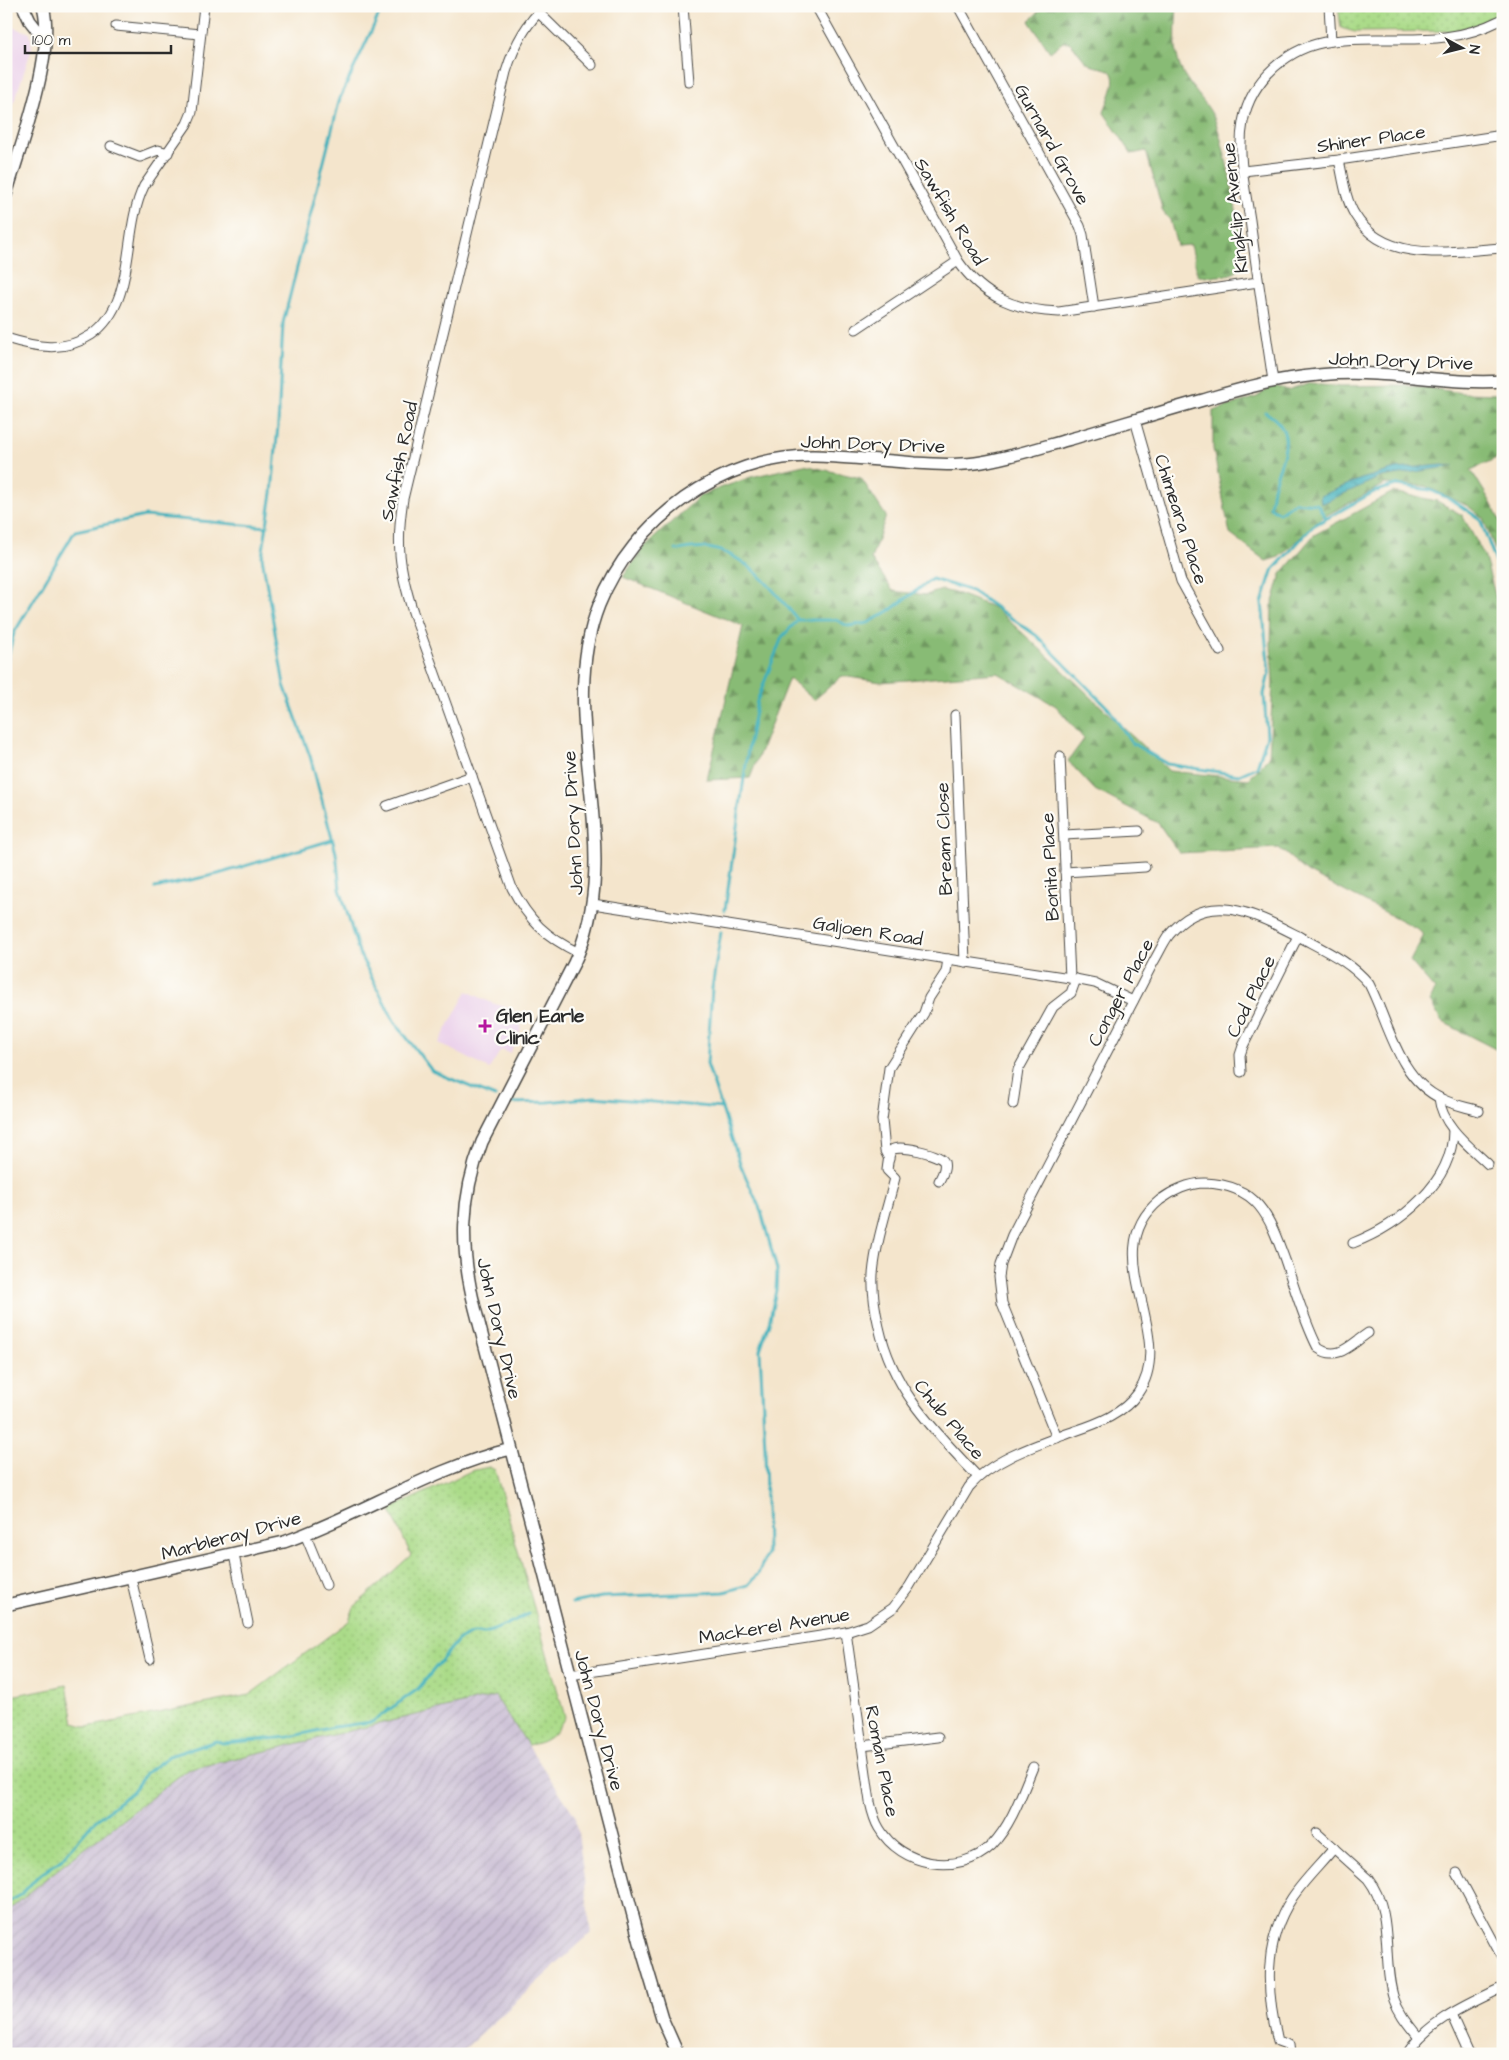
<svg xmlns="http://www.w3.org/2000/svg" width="1509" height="2060" viewBox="0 0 1509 2060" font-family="'Architects Daughter',sans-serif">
<defs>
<pattern id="industrial-furrows" width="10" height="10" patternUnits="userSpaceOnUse" patternTransform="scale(1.25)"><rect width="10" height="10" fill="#cbbfd5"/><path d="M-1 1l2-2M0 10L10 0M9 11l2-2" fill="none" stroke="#aea4b7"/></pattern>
<pattern id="grass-dots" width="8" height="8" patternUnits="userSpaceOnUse" patternTransform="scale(1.25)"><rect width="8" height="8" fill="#abdb89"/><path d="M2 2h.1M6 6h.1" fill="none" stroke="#93bc76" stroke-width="1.8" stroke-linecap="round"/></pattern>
<pattern id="forest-firs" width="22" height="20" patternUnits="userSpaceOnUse" patternTransform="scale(1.25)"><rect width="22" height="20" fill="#88bb75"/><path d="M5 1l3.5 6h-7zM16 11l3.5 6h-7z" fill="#6f9860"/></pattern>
<pattern id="water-ripples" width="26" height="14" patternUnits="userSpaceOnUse" patternTransform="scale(1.25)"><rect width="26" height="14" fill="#41b1bc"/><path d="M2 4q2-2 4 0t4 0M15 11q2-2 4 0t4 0" fill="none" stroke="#379099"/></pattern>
</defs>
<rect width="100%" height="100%" fill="#fdfcf7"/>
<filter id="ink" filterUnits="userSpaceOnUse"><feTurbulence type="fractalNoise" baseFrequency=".02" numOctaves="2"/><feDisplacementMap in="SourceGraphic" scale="10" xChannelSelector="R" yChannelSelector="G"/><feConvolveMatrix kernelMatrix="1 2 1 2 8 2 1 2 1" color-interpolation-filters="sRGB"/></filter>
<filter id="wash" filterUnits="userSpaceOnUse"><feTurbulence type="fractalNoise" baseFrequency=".0096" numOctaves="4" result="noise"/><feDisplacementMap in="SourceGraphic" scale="20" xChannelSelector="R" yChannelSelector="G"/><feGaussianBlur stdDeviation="1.12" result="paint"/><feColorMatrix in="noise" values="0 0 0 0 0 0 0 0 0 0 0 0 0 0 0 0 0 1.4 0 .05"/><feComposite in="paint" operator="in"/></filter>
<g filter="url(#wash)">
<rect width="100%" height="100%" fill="#f4e5cc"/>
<g fill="#ebd1eb">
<polygon points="6,25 30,33 32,48 6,126"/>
<polygon points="467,991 492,1003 515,1010 513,1015 522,1021 520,1032 510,1053 501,1050 489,1069 439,1043"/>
</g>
<polygon fill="url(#industrial-furrows)" points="495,1696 576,1817 591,1933 459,2054 6,2054 6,1913 44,1880 187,1770"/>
<g fill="url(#grass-dots)" stroke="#6b835a">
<polygon points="1338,6 1503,6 1503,13 1483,23 1452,31 1355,32 1341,28"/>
<path d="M489 1467 495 1470 565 1717C554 1735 550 1742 528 1745L495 1696 187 1770 44 1880 6 1913V1697L67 1685 74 1723 87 1727 249 1695 349 1621 354 1607 411 1555 390 1509 471 1471Z"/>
</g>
<g fill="url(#forest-firs)" stroke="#5a7350">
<path d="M1044 6H1177C1176 23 1174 43 1178 60 1182 80 1206 100 1214 118 1223 137 1248 253 1239 269 1234 277 1207 277 1198 276L1191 245 1177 246 1170 220 1163 212 1146 151 1132 154 1104 113C1106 102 1120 80 1110 71 1104 67 1097 68 1091 65 1082 61 1077 48 1069 42H1063L1050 52 1029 21Z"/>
<polygon points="1312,383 1341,386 1408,385 1462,393 1503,394 1503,455 1471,470 1490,501 1503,527 1503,570 1483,518 1468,506 1425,486 1385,484 1323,517 1279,557 1266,561 1230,534 1213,449 1213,411 1257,397 1274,385 1287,391"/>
<polygon points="804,465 861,478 886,516 871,559 893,591 926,595 942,590 959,594 995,608 1050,658 1169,771 1249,779 1269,757 1273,682 1271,644 1272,605 1281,574 1314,535 1393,492 1437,501 1462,515 1484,555 1503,623 1503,1053 1441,1021 1430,1001 1435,990 1410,961 1424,935 1416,928 1307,872 1279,848 1179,853 1158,823 1095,790 1068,761 1084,739 1056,706 998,673 881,682 842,676 814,700 789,678 750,778 707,780 743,626 623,577 643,548 701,495 751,477"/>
</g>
<polygon fill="url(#water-ripples)" stroke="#366e74" points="1442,465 1454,466 1381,477 1321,504 1320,496 1361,479 1395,469"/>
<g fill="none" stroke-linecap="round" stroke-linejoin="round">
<g stroke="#41b1bc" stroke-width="3">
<polyline points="383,6 340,98 283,323 278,425 272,493 262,557 284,685 310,756 336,853 340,889 359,953 394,1021 432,1071 495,1097"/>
<path d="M1265 412C1301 433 1280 459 1273 488 1272 494 1271 501 1270 507L1279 513 1295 502 1317 504 1326 518"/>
<path d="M676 550C686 549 698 546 708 548 748 554 774 591 798 620"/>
<polyline points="6,664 14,633 75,531 145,516 267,527"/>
<polyline points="155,888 218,874 332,840"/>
<polyline points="725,910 749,743 757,701 782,637 798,620 836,620 848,626 868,623 889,611 932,579 972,591 1037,636 1109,709 1132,743 1167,764 1239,775 1257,767 1267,736 1264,694 1269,673 1262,603 1272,571 1313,526 1374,492 1396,485 1430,490 1450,499 1480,519 1503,581"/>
<polyline points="509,1103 548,1102 594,1097 722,1108"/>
<polyline points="572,1603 602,1597 724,1592 748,1585 758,1574 767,1554 765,1448 760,1350 769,1323 776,1290 777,1270 761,1211 741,1166 707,1064 712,988 721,932"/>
<polyline points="6,1903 21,1895 37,1877 61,1860 95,1821 133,1791 146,1773 169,1756 216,1741 223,1743 289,1737 334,1727 372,1722 418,1689 458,1640 472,1633 485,1633 494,1630 529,1614"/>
</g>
</g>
</g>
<g filter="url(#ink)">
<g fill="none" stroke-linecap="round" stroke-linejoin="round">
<defs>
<g id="minor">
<path d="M545 6C525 24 514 46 506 72L403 499C396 544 399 568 413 612L512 888C529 921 546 937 579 953"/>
<polyline points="683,6 689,82"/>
<path d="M816 6 958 261C984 298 1015 310 1059 312L1258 282"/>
<polyline points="958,6 1080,226 1083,235 1094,307"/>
<polyline points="1329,6 1331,41"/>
<polyline points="538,12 592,65"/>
<polyline points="116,26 200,34"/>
<polyline points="111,146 140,157 158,150 168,153"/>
<path d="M1339 160C1343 177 1345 199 1355 215 1385 265 1454 251 1503 248"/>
<polyline points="1243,171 1339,160 1503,135"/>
<polyline points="856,329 958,261"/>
<path d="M6 338C35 347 64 353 91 335 138 302 121 233 144 186L187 124 192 112 204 6"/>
<path d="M1273 381C1265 327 1257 274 1250 220 1245 188 1237 154 1243 122 1251 79 1289 46 1332 41 1369 36 1408 42 1445 37 1465 35 1485 28 1503 19"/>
<polyline points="1135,420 1181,581 1220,651"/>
<polyline points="955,715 965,962"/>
<polyline points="1060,756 1070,978"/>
<polyline points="387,806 472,776"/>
<polyline points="1064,835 1139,831"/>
<polyline points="1065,872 1145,867"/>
<polyline points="593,904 1070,978 1095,983 1133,1001"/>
<polyline points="1241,1072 1240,1055 1243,1046 1298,936"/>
<path d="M1439 1098C1442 1126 1469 1146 1488 1164"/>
<polyline points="1013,1104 1018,1070 1053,1007 1071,993 1076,979"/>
<polyline points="889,1159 885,1151 882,1120 889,1068 924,1013 929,998 946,972 948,959"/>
<path d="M939 1181C942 1175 946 1169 944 1162 941 1154 898 1144 892 1150 888 1155 888 1164 887 1170L895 1178C887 1209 876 1242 873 1274 872 1291 875 1310 879 1327 893 1391 934 1430 978 1477"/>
<path d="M1353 1243C1399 1225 1453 1184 1453 1130"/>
<path d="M1057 1438 1002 1303 999 1277 1001 1264 1012 1235 1154 961C1159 953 1163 943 1169 935 1208 887 1257 915 1300 937 1326 951 1351 962 1369 984 1389 1023 1398 1079 1442 1099 1453 1105 1467 1107 1479 1111"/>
<polyline points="305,1534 326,1585"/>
<polyline points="234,1555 248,1623"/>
<polyline points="131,1578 150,1659"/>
<path d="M846 1632 870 1802C872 1811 874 1820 879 1828 901 1866 959 1877 992 1845 1012 1824 1022 1793 1033 1767"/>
<path d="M570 1675 846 1632 868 1625 893 1608 909 1587 969 1487C993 1458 1040 1444 1075 1431 1099 1423 1123 1414 1138 1393 1179 1334 1095 1253 1160 1200 1172 1191 1189 1183 1205 1183 1258 1185 1269 1216 1285 1260 1295 1289 1304 1321 1318 1348 1338 1362 1351 1344 1368 1333"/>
<polyline points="862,1746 938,1737"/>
<path d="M1317 1833 1368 1879C1395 1914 1381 1959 1394 1999 1399 2014 1409 2025 1419 2038"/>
<polyline points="1457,1873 1503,1959"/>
<polyline points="1451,2014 1469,2054"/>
<path d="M1290 2054 1289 2045 1278 2041C1266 1992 1263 1942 1292 1898 1304 1880 1321 1864 1334 1848"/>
<path d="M1407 2054C1428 2020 1469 2004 1503 1987"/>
</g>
<g id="tertiary">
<polyline points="23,6 30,21 45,40"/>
<path d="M6 195C20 146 56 54 43 6"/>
<path d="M6 1605 284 1542C361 1515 431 1468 511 1449"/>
<path d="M678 2054 662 2018 643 1954 475 1308C460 1250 460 1199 482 1142L574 963C629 849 553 721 599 605 633 520 721 455 814 456 847 457 881 460 915 463 937 464 960 466 982 462 1011 457 1039 448 1067 440 1112 427 1157 413 1203 400 1231 392 1259 383 1288 379 1317 374 1346 372 1375 374 1417 376 1460 384 1503 381"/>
</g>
</defs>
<use href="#minor" stroke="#494743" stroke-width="11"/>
<use href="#tertiary" stroke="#494743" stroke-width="14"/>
<use href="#minor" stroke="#fff" stroke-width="9"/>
<use href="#tertiary" stroke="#fff" stroke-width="11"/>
</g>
</g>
<path fill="#b5179e" stroke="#fdfcf7" stroke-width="2" d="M482.5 1018.5h5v5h5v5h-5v5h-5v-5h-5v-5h5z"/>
<g text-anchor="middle" stroke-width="4.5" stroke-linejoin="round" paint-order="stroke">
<g font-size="19" fill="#2b2b2b" stroke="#fdfcf7">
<text transform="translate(1371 138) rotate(-8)" y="7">Shiner Place</text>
<text transform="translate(1053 144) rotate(61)" y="7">Gurnard Grove</text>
<text transform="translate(1234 208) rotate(-96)" y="7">Kingklip Avenue</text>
<text transform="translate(951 211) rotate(59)" y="7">Sawfish Road</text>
<text transform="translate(1401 360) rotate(2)" y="7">John Dory Drive</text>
<text transform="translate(873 443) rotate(2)" y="7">John Dory Drive</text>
<text transform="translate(398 461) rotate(-78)" y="7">Sawfish Road</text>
<text transform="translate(1182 519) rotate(72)" y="7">Chimeara Place</text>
<text transform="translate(572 823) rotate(-93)" y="7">John Dory Drive</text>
<text transform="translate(943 839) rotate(-92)" y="7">Bream Close</text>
<text transform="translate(1049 867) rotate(-93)" y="7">Bonita Place</text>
<text transform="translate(868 930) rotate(9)" y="7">Galjoen Road</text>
<text transform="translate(1120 992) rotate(-62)" y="7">Conger Place</text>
<text transform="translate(1250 996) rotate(-64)" y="7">Cod Place</text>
<text transform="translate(500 1328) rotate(77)" y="7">John Dory Drive</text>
<text transform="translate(950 1419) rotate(50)" y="7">Chub Place</text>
<text transform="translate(231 1535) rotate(-15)" y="7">Marbleray Drive</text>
<text transform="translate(774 1625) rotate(-9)" y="7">Mackerel Avenue</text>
<text transform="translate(600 1720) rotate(75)" y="7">John Dory Drive</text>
<text transform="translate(883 1761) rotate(79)" y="7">Roman Place</text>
</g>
<g font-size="19" font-weight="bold" fill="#2b2b2b" stroke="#fdfcf7" text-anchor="start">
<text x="496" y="1022">Glen Earle<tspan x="496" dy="22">Clinic</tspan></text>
</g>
</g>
<rect width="1509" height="2060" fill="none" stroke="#fdfcf7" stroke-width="25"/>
<g transform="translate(1462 48) rotate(97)" stroke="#fdfcf7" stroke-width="4" paint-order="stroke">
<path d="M0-4L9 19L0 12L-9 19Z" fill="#2b2b2b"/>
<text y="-8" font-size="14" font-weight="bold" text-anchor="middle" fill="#2b2b2b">N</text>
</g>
<path d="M25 45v8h146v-8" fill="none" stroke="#2b2b2b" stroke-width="2.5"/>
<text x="32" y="45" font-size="15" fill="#2b2b2b" stroke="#fdfcf7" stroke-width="4" paint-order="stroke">100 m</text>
</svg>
